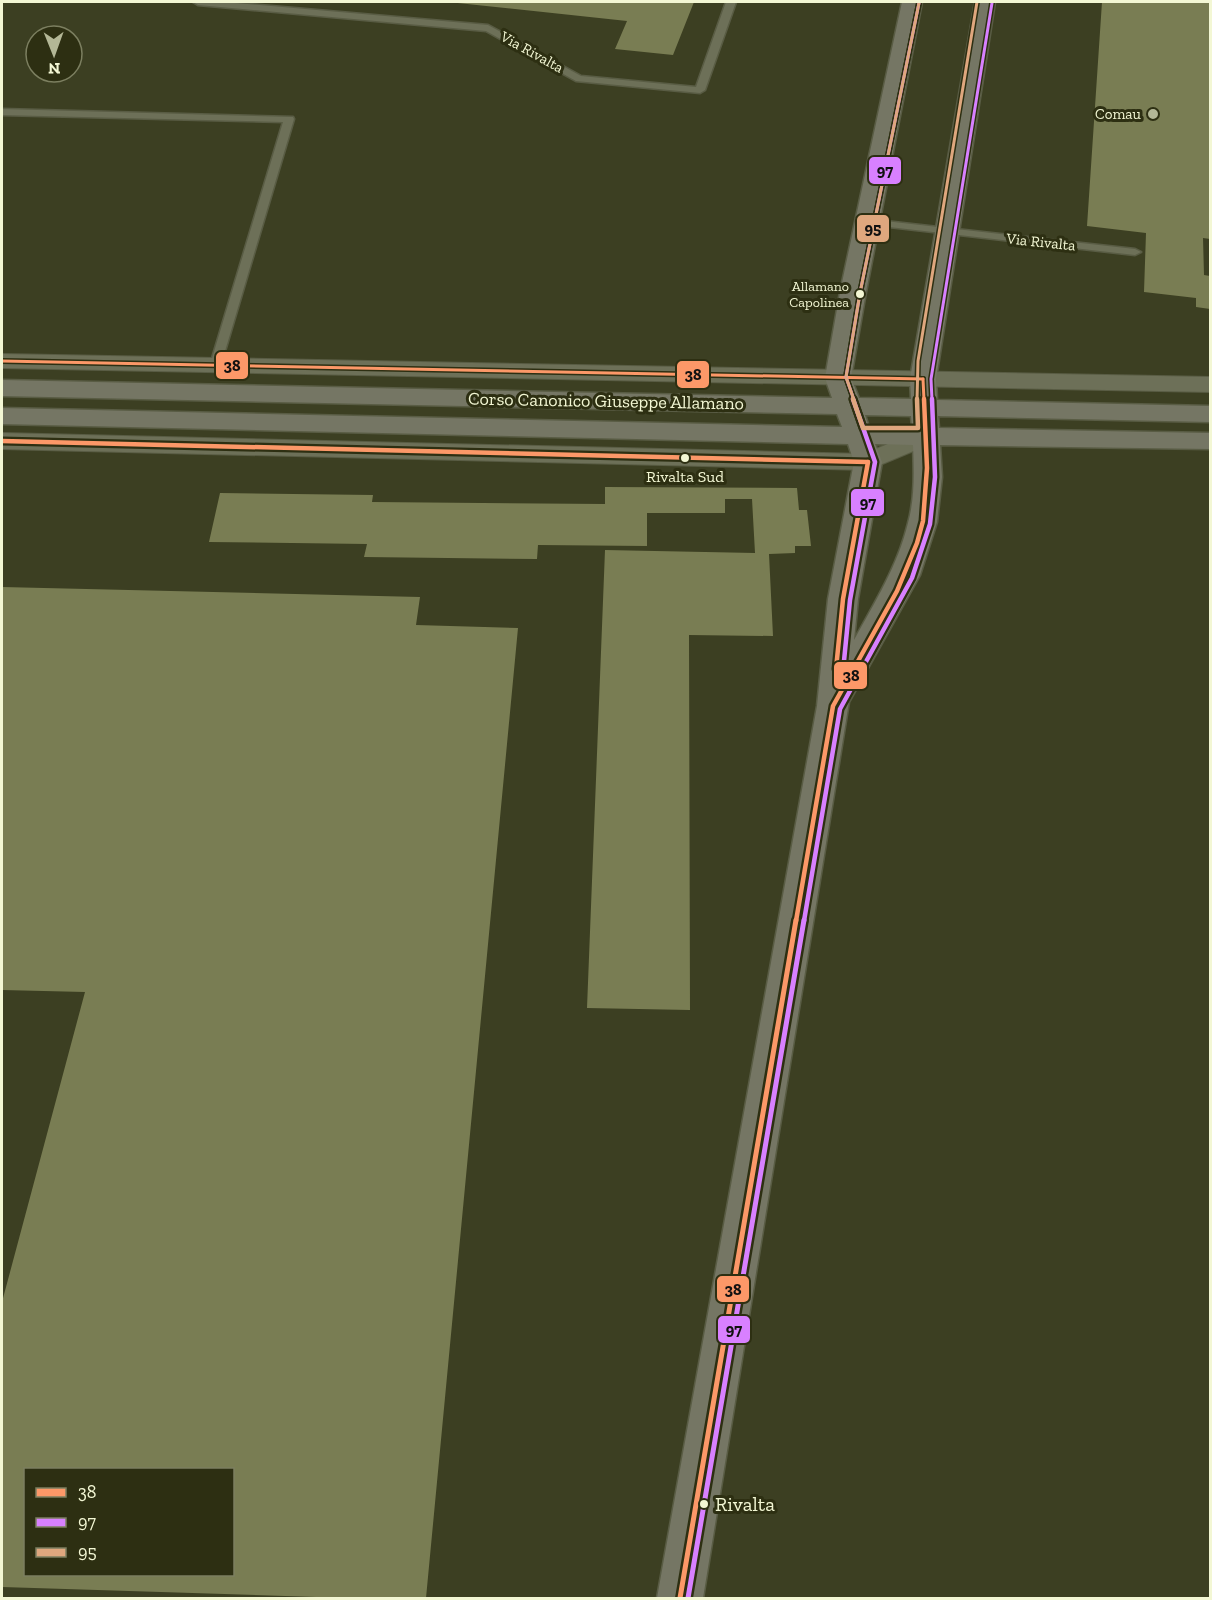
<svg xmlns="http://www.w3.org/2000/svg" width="1212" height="1600" viewBox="0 0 1212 1600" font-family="'Zilla Slab',serif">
<rect width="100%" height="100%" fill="#3c3f22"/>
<g fill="#797d53" fill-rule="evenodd">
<polygon points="448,2 694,2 673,55 615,49 627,21"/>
<polygon points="1102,2 1210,2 1210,239 1203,238 1204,275 1210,276 1210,309 1196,307 1196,298 1144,292 1146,233 1087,226"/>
<polygon points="605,487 797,488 799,510 807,510 811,546 795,546 795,553 769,554 773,636 689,635 690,1010 587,1008 605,550 755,553 752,499 725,499 725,513 647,513 647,546 538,545 537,559 364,557 367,544 209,542 220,493 373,495 372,502 605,504"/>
<path d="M2 587 420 597 416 625 518 628 426 1598H347L2 1587V1302L85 992 2 990ZM26 1470H232V1574H26Z"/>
</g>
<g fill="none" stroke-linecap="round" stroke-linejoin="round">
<defs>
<g id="lane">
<polygon points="193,2 224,2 488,25 581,76 696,87 726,2 736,2 705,90 700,93 576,81 486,31 198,5"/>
<polygon points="2,109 293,117 294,119 220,368 212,368 210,365 283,122 2,115"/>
<polygon points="867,219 1135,249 1141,252 1135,255 863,224 862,222"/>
</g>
<g id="street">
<polygon points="2,354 1210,377 1210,392 2,368"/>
<polygon points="926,428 935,430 939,436 935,442 868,470 2,449 2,433 864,454"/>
</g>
<path id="secondary" d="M902 2H922L866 292 851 378 859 398 911 399 910 379 975 2H995L936 379 937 400 1210 406V422L938 416 939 428 1210 433V449L940 445 942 477 937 522 920 575 849 702 703 1598H657L817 706 828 599 854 462 848 444 2 424V408L842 427 837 414 2 396V380L832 398 825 378 840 292ZM865 415 911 416 912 428 869 427ZM875 444 913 445C914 470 915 498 908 523 898 565 875 602 854 640L858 599 882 462Z"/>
</defs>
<use href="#lane" stroke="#595c44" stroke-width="3"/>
<use href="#street" stroke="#595c44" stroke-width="2"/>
<use href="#secondary" stroke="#595c44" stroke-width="3"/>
<use href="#lane" fill="#6d7058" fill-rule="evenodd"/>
<use href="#street" fill="#6d7058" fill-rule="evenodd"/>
<use href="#secondary" fill="#757664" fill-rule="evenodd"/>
<defs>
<g id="bus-1-far2">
<polyline points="2,361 923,379"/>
<polyline points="923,379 924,400"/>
</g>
<g id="bus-1-far1">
<polyline points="2,441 868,462"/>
<polyline points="836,669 843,599 868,462"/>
<polyline points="796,921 833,706 897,591 917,543 923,521 927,468 924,399"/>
</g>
<polyline id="bus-1" points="680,1598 796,920"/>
<g id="bus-2-far2">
<polyline points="854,400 846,377 860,293 919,3"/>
<polyline points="932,400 931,379 992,3"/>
</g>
<g id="bus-2-far1">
<polyline points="843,671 850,600 875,462 853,399"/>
<polyline points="804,921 840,709 912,578 930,524 935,477 932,399"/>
</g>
<polyline id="bus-2" points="688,1598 804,920"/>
<g id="bus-3-far1">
<polyline points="854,400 846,377 860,293 919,3"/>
<polyline points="917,400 918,361 977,2"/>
</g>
<polyline id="bus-3" points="853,399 863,428 918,428 917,399"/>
</defs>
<use href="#bus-1-far2" stroke="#2d2f12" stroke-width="6"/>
<use href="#bus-1-far1" stroke="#2d2f12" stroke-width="9"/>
<use href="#bus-1" stroke="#2d2f12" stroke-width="10"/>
<use href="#bus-2-far2" stroke="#2d2f12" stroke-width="6"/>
<use href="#bus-2-far1" stroke="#2d2f12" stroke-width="9"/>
<use href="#bus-2" stroke="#2d2f12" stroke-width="10"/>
<use href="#bus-3-far1" stroke="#2d2f12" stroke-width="6"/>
<use href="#bus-3" stroke="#2d2f12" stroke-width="9"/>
<use href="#bus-1-far2" stroke="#fc9868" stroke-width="3"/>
<use href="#bus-1-far1" stroke="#fc9868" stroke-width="4.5"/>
<use href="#bus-1" stroke="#fc9868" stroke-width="5"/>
<use href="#bus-2-far2" stroke="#d880ff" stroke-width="3"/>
<use href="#bus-2-far1" stroke="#d880ff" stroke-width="4.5"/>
<use href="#bus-2" stroke="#d880ff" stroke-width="5"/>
<use href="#bus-3-far1" stroke="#dfa77e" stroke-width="3"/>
<use href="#bus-3" stroke="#dfa77e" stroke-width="4.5"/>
</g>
<circle fill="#b3b796" stroke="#2d2f12" stroke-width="2" cx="1153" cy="114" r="6"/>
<g fill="#f3f7d4" stroke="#2d2f12" stroke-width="2">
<circle cx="860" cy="294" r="5"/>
<circle cx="685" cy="458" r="5"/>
<circle cx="704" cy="1504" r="5"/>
</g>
<g text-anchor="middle" stroke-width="6" stroke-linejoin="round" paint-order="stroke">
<g font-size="14" fill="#f3f7d4" stroke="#2d2f12" text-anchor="end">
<text x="849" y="291">Allamano<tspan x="849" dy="16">Capolinea</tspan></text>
</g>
<g font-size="15" fill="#f3f7d4" stroke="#2d2f12">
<text transform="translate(532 52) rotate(29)" y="5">Via Rivalta</text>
<text transform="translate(1041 242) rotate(6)" y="5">Via Rivalta</text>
</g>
<g font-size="15" fill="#f3f7d4" stroke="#2d2f12" text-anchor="end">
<text x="1141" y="119">Comau</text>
</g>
<g font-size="16" fill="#f3f7d4" stroke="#2d2f12">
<text x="685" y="482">Rivalta Sud</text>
</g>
<g font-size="18" fill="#f3f7d4" stroke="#2d2f12">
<text transform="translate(606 401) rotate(1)" y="6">Corso Canonico Giuseppe Allamano</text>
</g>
<g font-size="20" fill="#f3f7d4" stroke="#2d2f12" text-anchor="start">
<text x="715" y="1511">Rivalta</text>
</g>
</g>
<g stroke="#2d2f12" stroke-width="2">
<rect x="868" y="156" width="34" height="29" rx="6" fill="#d880ff"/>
<rect x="856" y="214" width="34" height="29" rx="6" fill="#dfa77e"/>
<rect x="215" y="351" width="34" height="29" rx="6" fill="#fc9868"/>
<rect x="676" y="360" width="34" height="29" rx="6" fill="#fc9868"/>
<rect x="850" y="488" width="35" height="29" rx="6" fill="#d880ff"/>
<rect x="833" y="661" width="35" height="29" rx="6" fill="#fc9868"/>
<rect x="716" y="1275" width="34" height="28" rx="6" fill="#fc9868"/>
<rect x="717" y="1315" width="34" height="29" rx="6" fill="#d880ff"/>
</g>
<g font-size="16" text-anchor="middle" font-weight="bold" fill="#111">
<text x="885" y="176">97</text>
<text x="873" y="234">95</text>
<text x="232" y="371">38</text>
<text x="693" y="380">38</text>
<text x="868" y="508">97</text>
<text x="851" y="681">38</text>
<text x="733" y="1295">38</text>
<text x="734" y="1335">97</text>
</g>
<rect width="1212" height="1600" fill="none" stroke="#f3f7d4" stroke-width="6"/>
<rect x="24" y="1468" width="210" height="108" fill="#2d2f12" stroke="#7c7f60" stroke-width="1.5"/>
<rect x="36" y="1488" width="30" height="9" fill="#fc9868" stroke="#7c7f60" stroke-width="1.5"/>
<text x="78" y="1498" font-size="18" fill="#f3f7d4">38</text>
<rect x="36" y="1518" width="30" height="9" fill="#d880ff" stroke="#7c7f60" stroke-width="1.5"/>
<text x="78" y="1528" font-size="18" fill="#f3f7d4">97</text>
<rect x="36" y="1548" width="30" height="9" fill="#dfa77e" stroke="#7c7f60" stroke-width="1.5"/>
<text x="78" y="1558" font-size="18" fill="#f3f7d4">95</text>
<g transform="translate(54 54) rotate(179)"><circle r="28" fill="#2d2f12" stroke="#7c7f60" stroke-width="1.5"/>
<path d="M0-4.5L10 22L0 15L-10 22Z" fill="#b3b796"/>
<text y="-9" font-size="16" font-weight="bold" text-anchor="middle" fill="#f3f7d4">N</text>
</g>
</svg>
